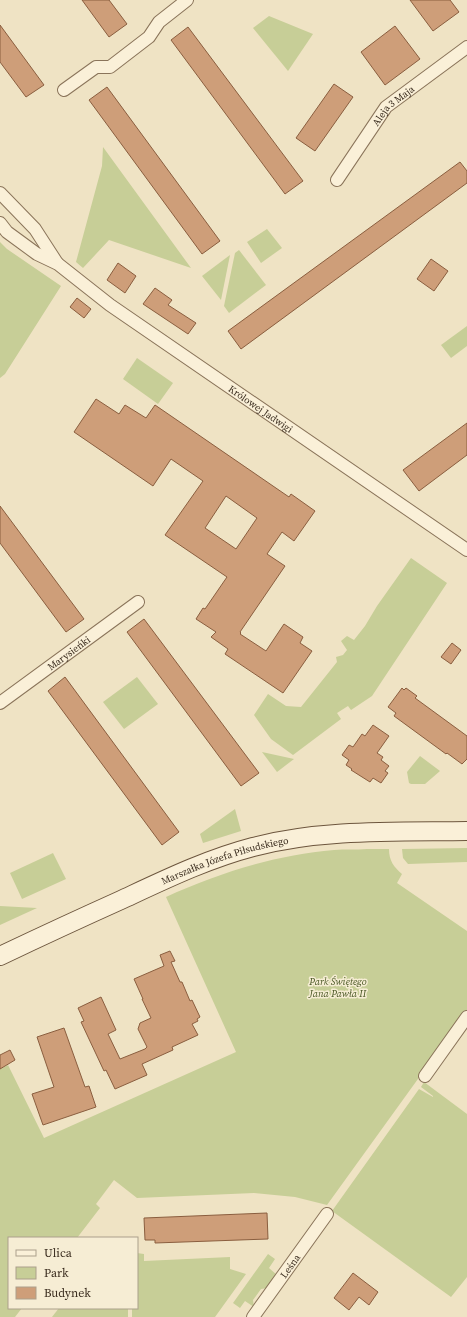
<svg xmlns="http://www.w3.org/2000/svg" width="467" height="1317" viewBox="0 0 467 1317" font-family="'Source Serif 4',serif">
<rect width="100%" height="100%" fill="#efe3c4"/>
<g fill="#c7ce97">
<polygon points="269,16 313,34 288,71 253,28"/>
<polygon points="103,147 191,268 109,240 83,268 76,262 102,166"/>
<polygon points="267,229 282,248 261,263 247,242"/>
<polygon points="0,242 7,249 61,286 5,374 0,378"/>
<polygon points="239,250 266,285 229,313 224,306 235,253"/>
<polygon points="230,255 221,300 202,276"/>
<polygon points="467,326 467,346 451,358 441,345"/>
<polygon points="137,358 173,383 158,404 123,379"/>
<polygon points="411,558 447,583 372,696 351,710 348,706 337,713 341,719 293,755 271,739 254,715 268,694 286,706 301,707 337,662 336,657 343,655 347,650 341,641 347,636 354,640 365,626 377,606"/>
<polygon points="137,677 158,704 124,729 103,702"/>
<polygon points="262,752 294,759 277,772"/>
<polygon points="420,756 440,771 425,784 411,784 409,783 407,772"/>
<polygon points="235,809 241,831 203,843 200,834"/>
<polygon points="467,848 467,862 408,864 403,858 402,849"/>
<path d="M367 849H389C389 861 394 867 402 874L397 883 467 931V1011L327 1205 295 1197 254 1193 137 1198 114 1180 96 1204 100 1208 77 1238H9V1308H22L15 1317H0V1069L8 1065 44 1138 236 1052 166 897C219 873 275 855 334 850 345 849 356 850 367 849Z"/>
<polygon points="53,853 66,879 22,899 10,873"/>
<polygon points="0,906 37,908 0,925"/>
<polygon points="424,1082 467,1114 467,1277 451,1297 332,1211 419,1089 433,1097 433,1096 421,1087"/>
<polygon points="137,1253 144,1254 144,1261 230,1257 230,1269 246,1274 215,1317 132,1317 132,1308 137,1308"/>
<polygon points="268,1254 275,1259 269,1268 277,1275 268,1288 261,1289 253,1300 254,1307 245,1301 240,1308 233,1303"/>
<polygon points="59,1308 128,1308 128,1317 52,1317"/>
</g>
<g fill="#ce9e79" stroke="#8a5e3f" fill-rule="evenodd">
<polygon points="82,0 109,0 127,24 109,37"/>
<polygon points="410,0 450,0 459,12 433,31"/>
<polygon points="0,25 44,85 26,97 0,62"/>
<polygon points="395,26 420,59 385,85 361,52"/>
<polygon points="188,27 303,181 285,194 171,40"/>
<polygon points="334,84 353,97 315,151 296,138"/>
<polygon points="107,87 220,241 202,254 89,100"/>
<polygon points="460,162 467,171 467,183 241,349 228,331"/>
<polygon points="431,259 448,271 434,291 417,279"/>
<polygon points="118,263 136,276 125,293 107,280"/>
<polygon points="155,288 172,300 168,305 196,323 188,334 143,304"/>
<polygon points="77,298 91,309 84,318 70,307"/>
<path d="M96 399 119 414 125 405 146 418 155 405 289 497 291 494 315 511 294 541 282 532 267 554 285 566 240 632 241 633 240 634 266 651 284 624 303 637 300 643 312 651 283 693 225 654 228 649 211 637 216 632 196 619 203 608 205 609 227 577 165 535 203 481 171 459 153 486 74 432ZM226 496 257 518 236 549 205 528Z"/>
<polygon points="467,423 467,455 419,491 403,470"/>
<polygon points="0,506 84,619 66,632 0,543"/>
<polygon points="144,619 259,773 241,786 127,632"/>
<polygon points="452,643 461,650 451,664 441,657"/>
<polygon points="65,677 179,832 162,845 48,691"/>
<polygon points="402,688 404,690 406,688 417,696 415,698 467,736 467,759 462,764 447,753 446,754 394,716 396,713 388,707"/>
<polygon points="373,725 389,736 377,753 383,757 381,760 389,766 385,771 388,773 381,783 373,778 370,782 351,770 352,769 346,765 349,760 342,755 349,745 353,747 362,734 365,736"/>
<polygon points="170,951 175,961 171,962 180,982 182,982 190,1001 192,1000 200,1017 197,1019 198,1021 192,1024 198,1035 172,1047 173,1050 142,1064 147,1075 115,1089 106,1070 104,1071 81,1022 84,1021 78,1008 101,997 116,1030 108,1034 120,1059 145,1049 147,1047 138,1029 140,1023 151,1018 142,999 143,999 134,979 164,966 160,955"/>
<polygon points="64,1028 85,1087 89,1086 96,1107 43,1125 32,1094 54,1087 37,1037"/>
<polygon points="10,1050 15,1060 0,1069 0,1055"/>
<polygon points="267,1213 268,1239 155,1243 155,1240 145,1240 144,1218"/>
<polygon points="353,1273 378,1292 369,1305 359,1297 349,1310 334,1298"/>
</g>
<g fill="none" stroke-linecap="round" stroke-linejoin="round">
<defs>
<g id="street">
<polyline points="64,90 96,67 110,67 149,37 159,22 187,0"/>
<path id="s1" d="M337 180 386 107 467 47"/>
<polyline points="0,193 35,229 57,263"/>
<path id="s2" d="M0 223 7 232 37 254 58 264 110 305 467 550"/>
<path id="s3" d="M0 703 138 602"/>
<polyline points="425,1076 467,1017"/>
<path id="s4" d="M253 1317 327 1214"/>
</g>
<g id="secondary">
<path id="s5" d="M0 956C40 937 81 918 121 900 164 880 207 859 253 847 322 829 396 832 467 831"/>
</g>
</defs>
<use href="#street" stroke="#8a745a" stroke-width="14"/>
<use href="#secondary" stroke="#6c553d" stroke-width="20"/>
<use href="#street" stroke="#faf0d8" stroke-width="12"/>
<use href="#secondary" stroke="#faf0d8" stroke-width="18"/>
</g>
<g text-anchor="middle" stroke-width="3" stroke-linejoin="round" paint-order="stroke">
<g font-size="10" fill="#3a2c1e" stroke="#f6edd4">
<text dy="4" stroke="none"><textPath href="#s1" startOffset="94">Aleja 3 Maja</textPath></text>
<text dy="4" stroke="none"><textPath href="#s2" startOffset="321">Królowej Jadwigi</textPath></text>
<text dy="4" stroke="none"><textPath href="#s3" startOffset="85">Marysieńki</textPath></text>
<text dy="4" stroke="none"><textPath href="#s5" startOffset="245">Marszałka Józefa Piłsudskiego</textPath></text>
<text dy="4" stroke="none"><textPath href="#s4" startOffset="63">Leśna</textPath></text>
</g>
<g font-size="10" font-style="italic" fill="#495724" stroke="#f6edd4">
<text x="338" y="985">Park Świętego<tspan x="338" dy="12">Jana Pawła II</tspan></text>
</g>
</g>
<rect x="8" y="1237" width="130" height="72" fill="#f6edd4" stroke="#aba08b"/>
<rect x="16" y="1250" width="20" height="6" fill="#faf0d8" stroke="#aba08b"/>
<text x="44" y="1257" font-size="12" fill="#3a2c1e">Ulica</text>
<rect x="16" y="1267" width="20" height="12" fill="#c7ce97" stroke="#aba08b"/>
<text x="44" y="1277" font-size="12" fill="#3a2c1e">Park</text>
<rect x="16" y="1287" width="20" height="12" fill="#ce9e79" stroke="#aba08b"/>
<text x="44" y="1297" font-size="12" fill="#3a2c1e">Budynek</text>
</svg>
